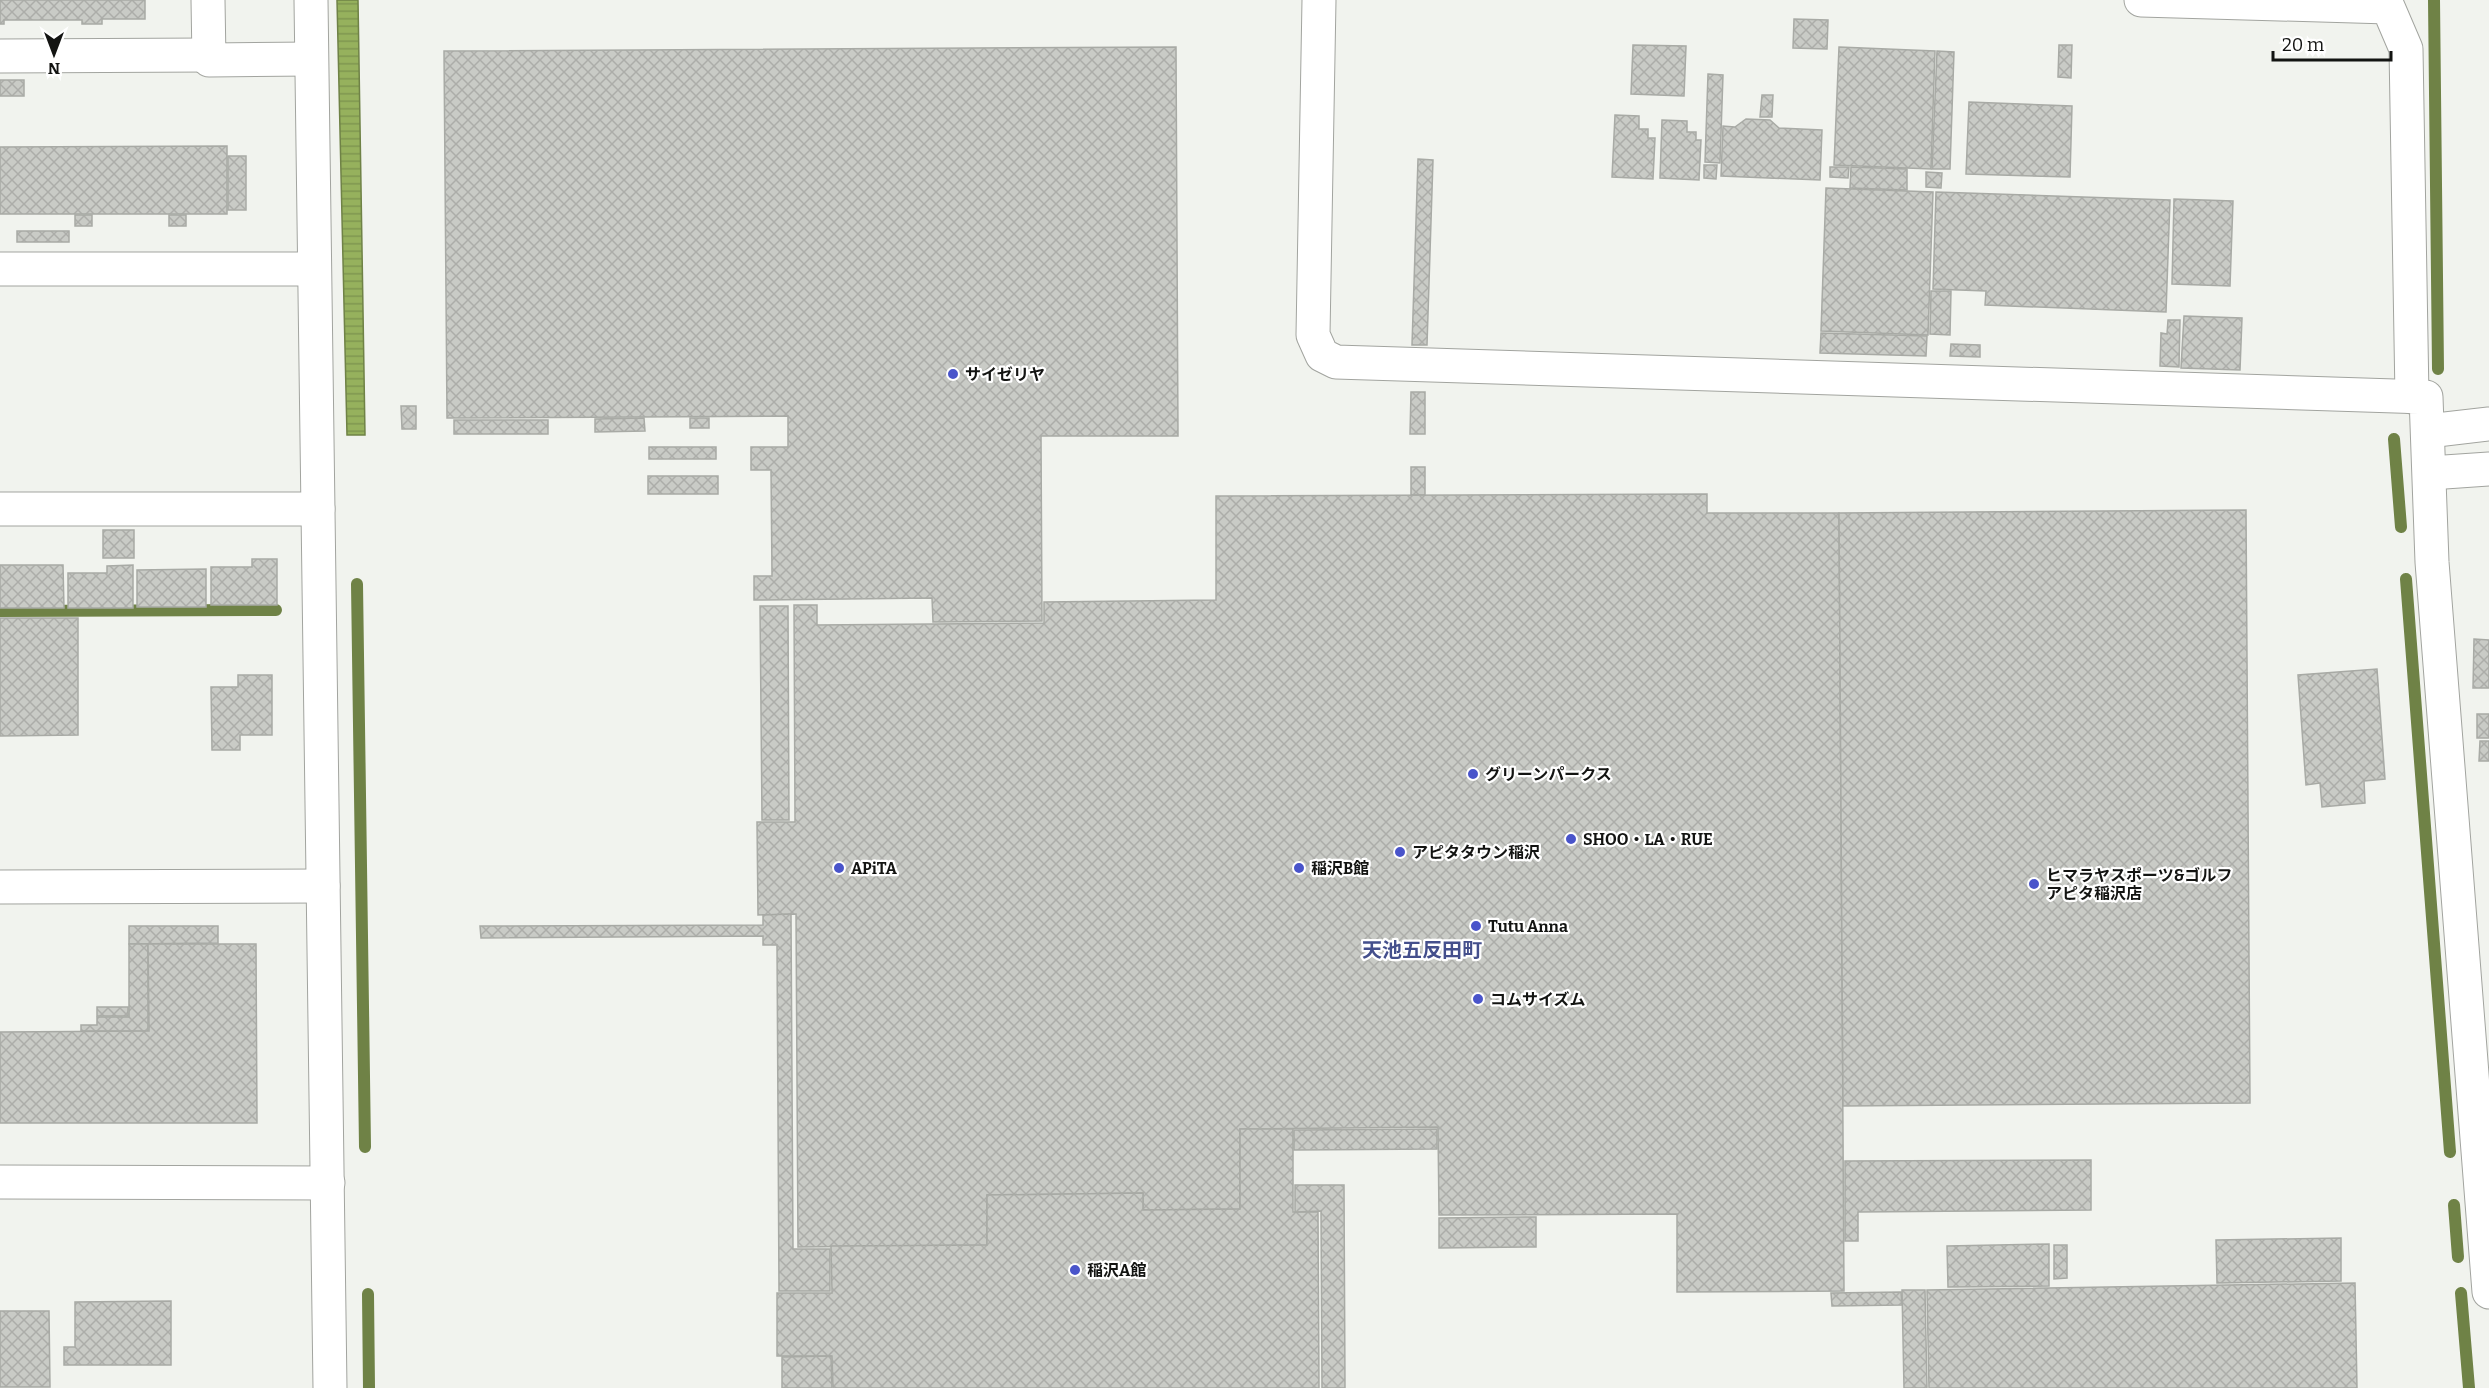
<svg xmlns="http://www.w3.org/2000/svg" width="2489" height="1388" viewBox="0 0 2489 1388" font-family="Bitter,'Noto Sans JP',serif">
<defs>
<pattern id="water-rules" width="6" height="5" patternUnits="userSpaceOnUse" patternTransform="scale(1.5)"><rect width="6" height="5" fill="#96b15d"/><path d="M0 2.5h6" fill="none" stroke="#809750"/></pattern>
<pattern id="building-cross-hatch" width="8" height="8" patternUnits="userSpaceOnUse" patternTransform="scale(1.5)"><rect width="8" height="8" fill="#c9cbc6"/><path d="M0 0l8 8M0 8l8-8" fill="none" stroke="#acada9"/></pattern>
</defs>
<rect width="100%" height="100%" fill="#f1f3ee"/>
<polygon fill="url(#water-rules)" stroke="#6f8246" stroke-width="1.5" points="337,0 358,0 365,435 347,435"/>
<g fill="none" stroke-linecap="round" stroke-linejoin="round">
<g stroke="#6f8246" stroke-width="12">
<polyline points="2434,0 2438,369"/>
<polyline points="2394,439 2401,527"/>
<polyline points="2406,579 2450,1152"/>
<polyline points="357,584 365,1147"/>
<polyline points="0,611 276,610"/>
<polyline points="2454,1205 2458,1257"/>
<polyline points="2461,1293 2469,1388"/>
<polyline points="368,1294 369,1388"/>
</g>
</g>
<g fill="url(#building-cross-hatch)" stroke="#a8aaa5" stroke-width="1.5">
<polygon points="0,0 145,0 145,19 102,19 102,24 82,24 82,20 4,20 4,24 0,24"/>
<polygon points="1794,19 1828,20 1827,49 1793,48"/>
<polygon points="1633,45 1686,46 1684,96 1631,94"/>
<polygon points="2059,45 2072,45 2071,78 2058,77"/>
<polygon points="1176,47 1178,436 1041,436 1042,621 933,622 932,598 754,600 754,576 772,576 771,470 751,470 751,447 788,447 788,416 447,418 444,51"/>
<polygon points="1839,47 1935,51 1931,169 1834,165"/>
<polygon points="1937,51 1954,52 1950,169 1932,169"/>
<polygon points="1708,74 1723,75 1720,163 1705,162"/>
<rect x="0" y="80" width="24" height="16"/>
<polygon points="1762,95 1773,95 1772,117 1760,117"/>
<polygon points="1969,102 2072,106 2070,177 1966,174"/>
<polygon points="1615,115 1639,116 1639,129 1648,129 1648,138 1655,138 1653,179 1612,177"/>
<polygon points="1746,119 1770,120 1779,128 1822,130 1820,180 1721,176 1723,126 1735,127"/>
<polygon points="1662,120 1687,121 1687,132 1696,132 1696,140 1701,140 1699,180 1660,178"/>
<polygon points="227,146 227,214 0,214 0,147"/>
<rect x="228" y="156" width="18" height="54"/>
<polygon points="1418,159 1433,160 1427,345 1412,345"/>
<polygon points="1704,165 1717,165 1716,179 1704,178"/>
<polygon points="1830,167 1849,167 1848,178 1830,177"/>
<polygon points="1851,167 1907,169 1907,190 1850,188"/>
<polygon points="1926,172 1942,173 1941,188 1926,187"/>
<polygon points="1826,188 1933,192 1928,335 1821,331"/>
<polygon points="1936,192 2170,200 2166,312 1985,305 1986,291 1933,289"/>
<polygon points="2174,199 2233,201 2230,286 2172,284"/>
<rect x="75" y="215" width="17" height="11"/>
<rect x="169" y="215" width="17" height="11"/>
<rect x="17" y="231" width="52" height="11"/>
<polygon points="1931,291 1951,291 1950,335 1930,334"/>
<polygon points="2184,316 2242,318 2240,370 2181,368"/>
<polygon points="2168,320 2180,320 2179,367 2160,366 2161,333 2167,334"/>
<polygon points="1821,333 1927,336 1926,356 1820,353"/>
<polygon points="1951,344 1980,345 1980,357 1950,356"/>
<polygon points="1411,392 1425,392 1425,434 1410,434"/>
<polygon points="401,406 416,406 416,429 402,429"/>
<polygon points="644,418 645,431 595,432 595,419"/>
<rect x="690" y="418" width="19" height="10"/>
<rect x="454" y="420" width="94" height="14"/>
<rect x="649" y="447" width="67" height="12"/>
<rect x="1411" y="467" width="14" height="28"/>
<rect x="648" y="476" width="70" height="18"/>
<polygon points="1707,494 1707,513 1839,513 1844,1291 1677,1292 1677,1214 1439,1215 1438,1127 1240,1129 1240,1209 1143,1210 1143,1193 987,1195 987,1245 798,1247 796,914 758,915 757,822 795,822 794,605 817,605 817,625 1044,623 1044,602 1216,600 1216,496"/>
<polygon points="2246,510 2250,1103 1843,1106 1839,513"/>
<rect x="103" y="530" width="31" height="28"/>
<polygon points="252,559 277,559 277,605 211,605 211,567 252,567"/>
<polygon points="0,565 63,565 64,608 0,608"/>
<polygon points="133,565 133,608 68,608 68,573 107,573 107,566"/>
<polygon points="206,569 206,607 137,607 137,570"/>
<polygon points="760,606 788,606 789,820 762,820"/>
<polygon points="0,618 78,618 78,735 0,736"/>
<polygon points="2474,639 2489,640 2489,688 2473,688"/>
<polygon points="2377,669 2385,779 2364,781 2365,803 2322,807 2320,783 2306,785 2298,675"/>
<polygon points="238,675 272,675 272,735 240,735 240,750 212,750 211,687 238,687"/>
<rect x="2477" y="714" width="12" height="24"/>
<polygon points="2480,741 2489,741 2489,761 2479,761"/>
<polygon points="791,914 793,1249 830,1249 830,1291 779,1291 777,945 763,945 763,936 481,938 480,926 763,925 763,915"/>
<polygon points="129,926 218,926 218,943 129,944"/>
<polygon points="129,944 148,944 148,1031 81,1031 81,1025 97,1025 97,1017 129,1017"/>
<polygon points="148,944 256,944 257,1123 0,1123 0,1032 149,1031"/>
<rect x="97" y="1007" width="31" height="9"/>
<polygon points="1240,1129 1293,1129 1293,1212 1318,1212 1319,1388 833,1388 832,1356 777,1356 777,1293 832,1293 831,1246 987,1245 987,1195 1143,1193 1143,1210 1240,1209"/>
<polygon points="1437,1129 1437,1149 1294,1150 1294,1130"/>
<polygon points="2091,1160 2091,1210 1858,1212 1858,1241 1845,1241 1845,1161"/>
<polygon points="1295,1185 1344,1185 1345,1388 1322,1388 1321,1211 1295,1212"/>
<polygon points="1536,1217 1536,1247 1439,1248 1439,1218"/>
<polygon points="2341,1238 2341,1281 2217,1283 2216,1240"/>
<polygon points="2049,1244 2049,1286 1948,1287 1947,1246"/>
<polygon points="2054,1245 2067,1245 2067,1278 2054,1279"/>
<polygon points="2355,1283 2357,1388 1929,1388 1927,1290"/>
<polygon points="1902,1290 1925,1290 1927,1388 1904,1388"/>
<polygon points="1901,1292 1902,1305 1832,1306 1831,1293"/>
<polygon points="171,1301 171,1365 64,1365 64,1347 75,1347 75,1302"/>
<polygon points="0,1311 49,1311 50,1387 0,1387"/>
<polygon points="831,1356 832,1388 782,1388 782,1357"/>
</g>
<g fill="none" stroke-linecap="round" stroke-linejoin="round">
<defs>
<g id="minor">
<polyline points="208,0 209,60 311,59"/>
<polyline points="311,0 330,1388"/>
<polyline points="1319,0 1313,335 1322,355 1336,362 2426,397 2432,562 2489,1292"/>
<polyline points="2141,0 2388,7 2406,49 2412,397"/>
<polyline points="0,56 209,55"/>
<polyline points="0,269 314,269"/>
<polyline points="2428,431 2489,424"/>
<polyline points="2430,473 2489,469"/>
<polyline points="0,509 318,509"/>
<polyline points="0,887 323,886"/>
<polyline points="0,1182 328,1183"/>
</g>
</defs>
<use href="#minor" stroke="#a2a49f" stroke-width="35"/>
<use href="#minor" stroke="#fff" stroke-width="33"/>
</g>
<g fill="#4954ca" stroke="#fff" stroke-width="2">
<circle cx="953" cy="374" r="6"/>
<circle cx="1473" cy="774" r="6"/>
<circle cx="1571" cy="839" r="6"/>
<circle cx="1400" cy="852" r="6"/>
<circle cx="839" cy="868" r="6"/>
<circle cx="1299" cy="868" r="6"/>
<circle cx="2034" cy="884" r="6"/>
<circle cx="1476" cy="926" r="6"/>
<circle cx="1478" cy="999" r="6"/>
<circle cx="1075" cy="1270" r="6"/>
</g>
<g text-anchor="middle" stroke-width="4.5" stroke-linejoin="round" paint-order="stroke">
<g font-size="16" font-weight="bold" fill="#131412" stroke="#fff" text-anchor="start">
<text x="965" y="380">サイゼリヤ</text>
<text x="1485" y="780">グリーンパークス</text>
<text x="1583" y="845">SHOO・LA・RUE</text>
<text x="1412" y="858">アピタタウン稲沢</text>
<text x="851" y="874">APiTA</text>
<text x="1311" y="874">稲沢B館</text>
<text x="2046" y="881">ヒマラヤスポーツ&amp;ゴルフ<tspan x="2046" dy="18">アピタ稲沢店</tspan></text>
<text x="1488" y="932">Tutu Anna</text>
<text x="1490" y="1005">コムサイズム</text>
<text x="1087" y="1276">稲沢A館</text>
</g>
<g font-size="20" font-weight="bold" fill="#444f8c" stroke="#fff">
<text x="1422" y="957">天池五反田町</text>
</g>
</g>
<g transform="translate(54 54) rotate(180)" stroke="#ffffff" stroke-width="4.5" paint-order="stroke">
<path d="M0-4.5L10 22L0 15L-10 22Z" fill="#131412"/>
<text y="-9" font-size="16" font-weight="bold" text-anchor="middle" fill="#131412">N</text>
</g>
<path d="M2273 51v9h118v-9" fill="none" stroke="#131412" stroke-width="3"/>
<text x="2282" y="51" font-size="18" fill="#131412" stroke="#ffffff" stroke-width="4.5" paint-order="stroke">20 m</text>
</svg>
